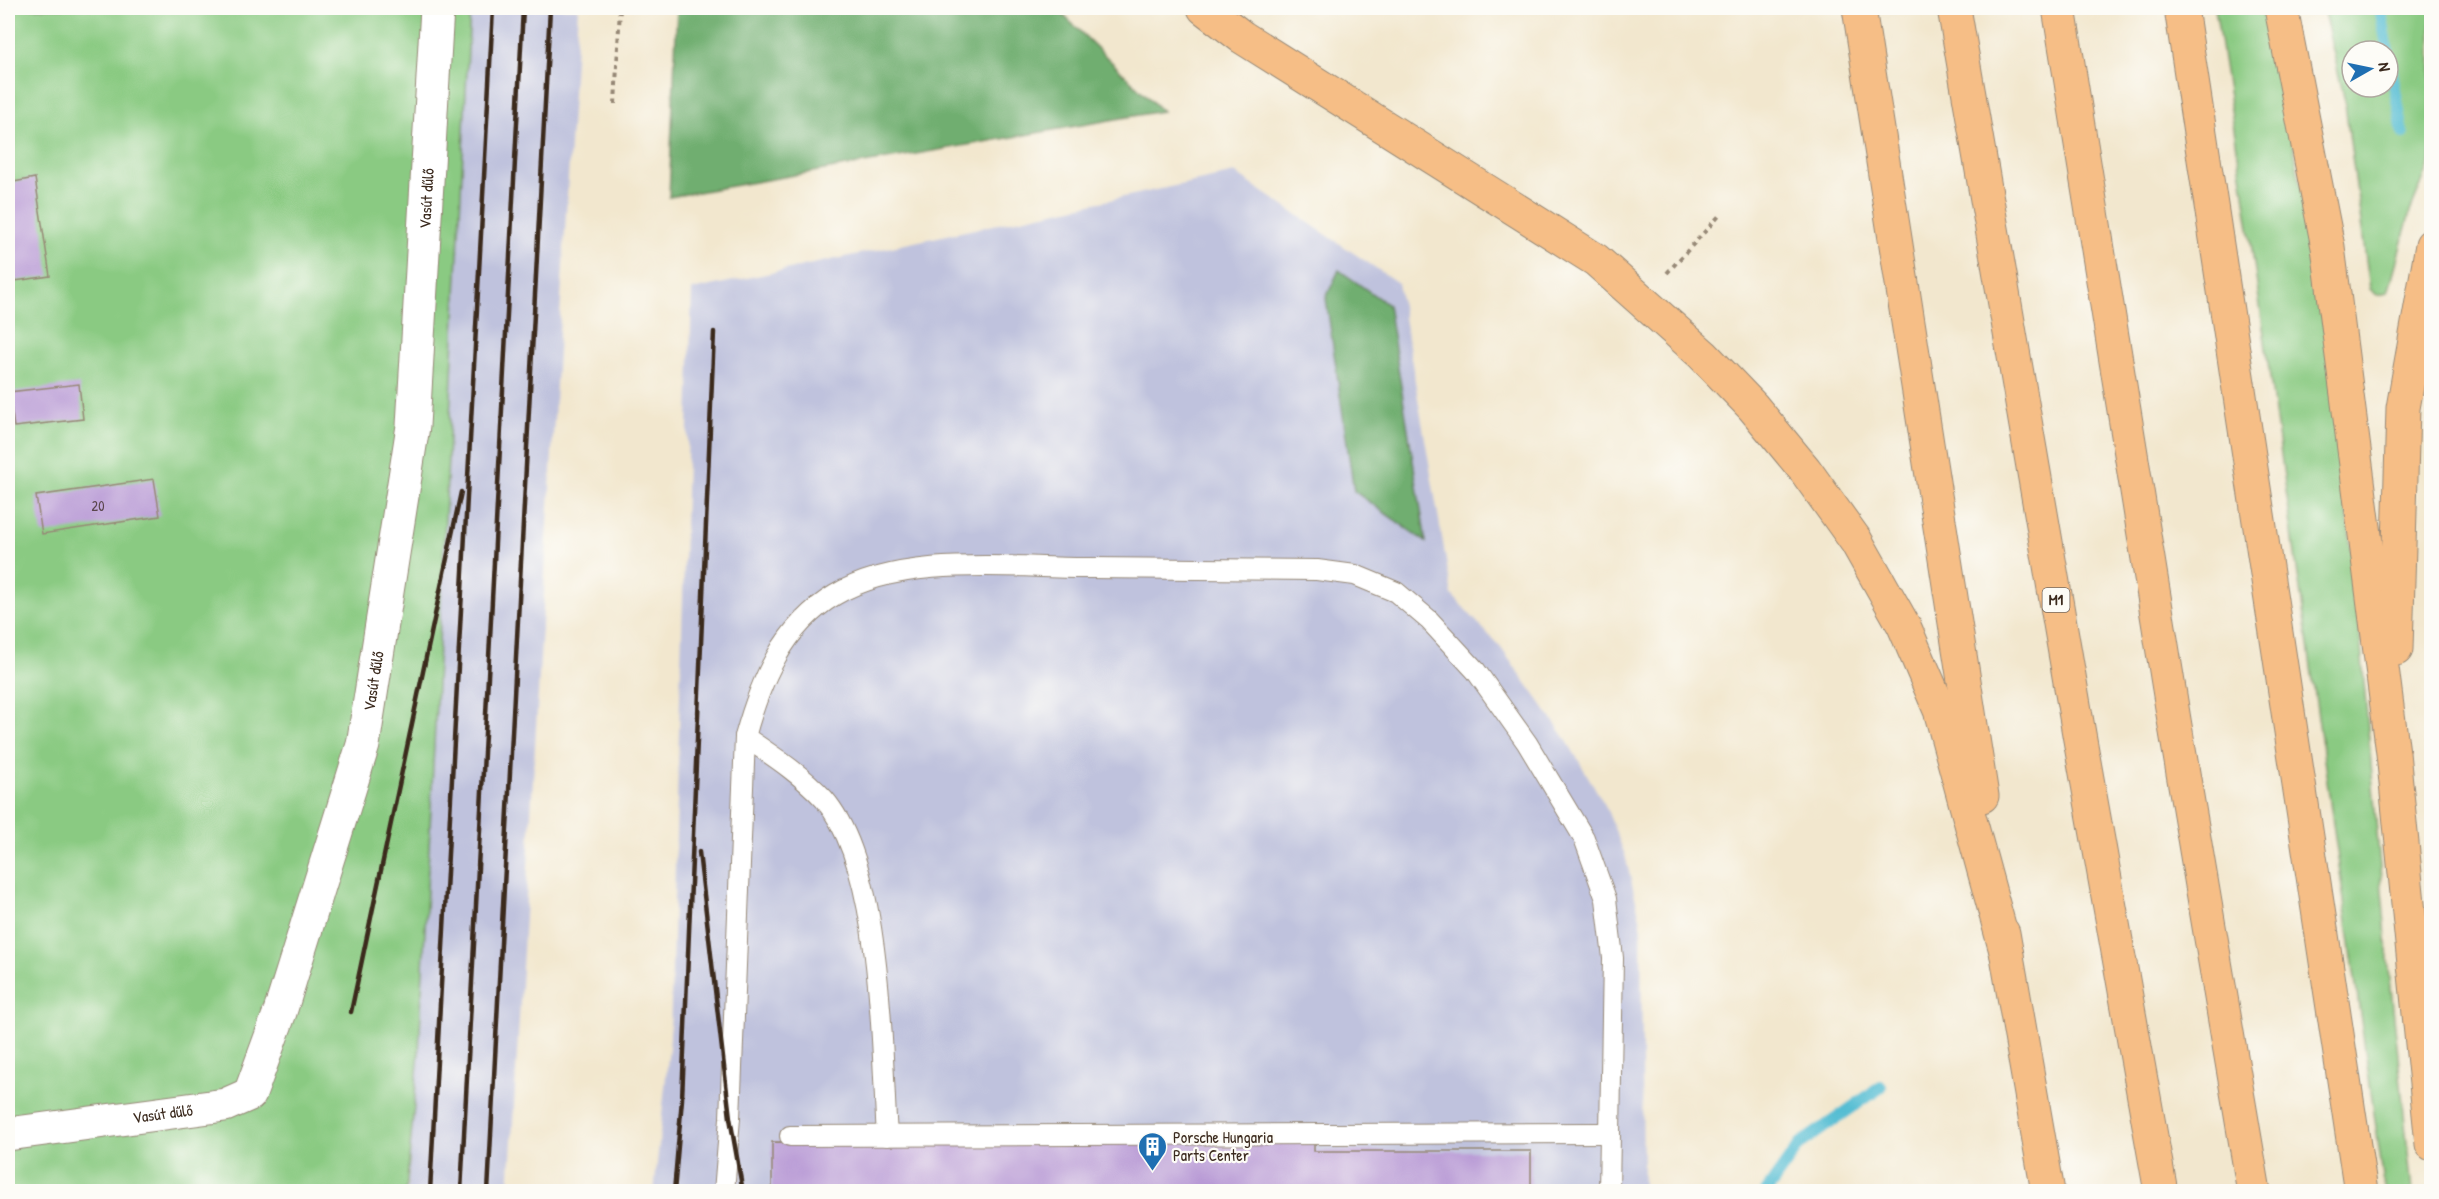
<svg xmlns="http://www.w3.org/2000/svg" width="2439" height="1199" viewBox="0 0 2439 1199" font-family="'Patrick Hand',sans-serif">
<rect width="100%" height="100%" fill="#fdfcf7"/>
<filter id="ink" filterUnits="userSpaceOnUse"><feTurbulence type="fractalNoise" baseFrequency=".0167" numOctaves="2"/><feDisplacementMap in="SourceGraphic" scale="12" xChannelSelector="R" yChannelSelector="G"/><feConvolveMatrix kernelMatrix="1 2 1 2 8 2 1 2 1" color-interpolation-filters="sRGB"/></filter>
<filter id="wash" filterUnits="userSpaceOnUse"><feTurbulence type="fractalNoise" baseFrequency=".008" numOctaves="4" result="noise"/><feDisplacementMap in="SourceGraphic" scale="24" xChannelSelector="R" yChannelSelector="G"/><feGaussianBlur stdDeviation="1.35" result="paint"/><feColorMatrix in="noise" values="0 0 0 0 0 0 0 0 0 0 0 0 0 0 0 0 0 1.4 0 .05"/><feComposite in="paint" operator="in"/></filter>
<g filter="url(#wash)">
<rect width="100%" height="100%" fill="#f2e7ce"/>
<g fill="#bfc2dd">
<polygon points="470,8 578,8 509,1191 407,1192 419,1052"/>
<polygon points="1235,173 1398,283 1452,595 1501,648 1564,736 1605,805 1625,855 1641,922 1643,1191 654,1192 670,1038 692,290"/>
</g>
<g fill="#8aca82" stroke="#627a50" stroke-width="1.5" fill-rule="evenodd">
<polygon points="8,8 470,8 419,1052 406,1191 8,1191"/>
<polygon points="2215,8 2270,8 2330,358 2358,612 2387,949 2412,1191 2385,1191 2244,193"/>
<path d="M2323 8H2431V160L2410 212 2388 293 2377 295 2370 289 2344 97ZM2352 51H2388V87H2352Z"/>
</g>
<g fill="#6fae70" stroke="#556c47" stroke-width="1.5">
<polygon points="677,8 1056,8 1162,111 669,197"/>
<polygon points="1339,270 1388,305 1426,542 1354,491 1326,298"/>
</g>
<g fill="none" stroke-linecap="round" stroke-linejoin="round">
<g stroke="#55bdd3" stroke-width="12">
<polyline points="2380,8 2388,51"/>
<polyline points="2388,51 2403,133"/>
<polyline points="1766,1192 1800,1144 1881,1087"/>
</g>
</g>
<g id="blocks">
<g fill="#b89ad5">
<polygon points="35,178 50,276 8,282 8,183"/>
<polygon points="79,384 83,419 14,427 9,392"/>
<polygon points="154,479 160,516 42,534 36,496"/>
<polygon points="772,1142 1314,1143 1314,1151 1531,1151 1531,1192 772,1192"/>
</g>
</g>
</g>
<g filter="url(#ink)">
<use href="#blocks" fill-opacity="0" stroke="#968876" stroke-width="1.5"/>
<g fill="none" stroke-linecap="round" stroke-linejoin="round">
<defs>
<g id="service">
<path d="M745 737C773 756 801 774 824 799 883 867 881 1047 887 1136"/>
<polyline points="790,1136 1610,1133"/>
<path d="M724 1192 730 1118 745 737C760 682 783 626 835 595 903 554 1013 568 1090 568 1166 569 1242 569 1317 570L1355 575 1396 592 1429 620 1476 671 1527 743 1584 838 1606 899 1613 958 1609 1192"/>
</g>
<g id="minor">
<path id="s1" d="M8 1134 225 1105 250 1094 280 1012 363 745 413 426 437 8"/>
</g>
<g id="motorway">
<polyline points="1204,8 1242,37 1596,260 1703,355 1753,407 1805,470 1856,541 1904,626 1940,710 2007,955"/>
<polyline points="1859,8 1982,796"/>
<polyline points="1954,8 2079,734 2161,1192"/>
<polyline points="2059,8 2174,720 2254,1192"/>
<polyline points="2181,8 2361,1192"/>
<polyline points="2281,8 2328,247 2393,753 2432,1144"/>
<polyline points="2396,649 2403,408 2432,245"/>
<polyline points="2003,933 2048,1192"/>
</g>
</defs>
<use href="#service" stroke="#968876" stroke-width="22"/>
<use href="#minor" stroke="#968876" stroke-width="35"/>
<use href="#motorway" stroke="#968876" stroke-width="35"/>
<g stroke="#968876" stroke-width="4" stroke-dasharray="4.5 4.5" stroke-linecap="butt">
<polyline points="615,104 620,8"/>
<polyline points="1667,273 1719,216"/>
</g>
<use href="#service" stroke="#fff" stroke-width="20"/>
<use href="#minor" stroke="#fff" stroke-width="33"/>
<use href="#motorway" stroke="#f6be86" stroke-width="33"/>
<g stroke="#3b2a1e" stroke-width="4.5">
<polyline points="699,852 730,1118 743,1192"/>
<polyline points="351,1012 461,492"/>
<polyline points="430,1192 493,8"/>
<polyline points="461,1192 523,8"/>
<polyline points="488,1192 550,8"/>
<polyline points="674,1192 682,1099 714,332"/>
</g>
</g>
</g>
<defs>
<symbol id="building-pin" viewBox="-11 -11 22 30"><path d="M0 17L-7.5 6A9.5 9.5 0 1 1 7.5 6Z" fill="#1f6fb2" stroke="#fdfcf7"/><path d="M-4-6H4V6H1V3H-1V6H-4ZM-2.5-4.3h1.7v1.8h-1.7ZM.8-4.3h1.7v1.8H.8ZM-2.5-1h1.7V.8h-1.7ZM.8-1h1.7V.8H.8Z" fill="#fff"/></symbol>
</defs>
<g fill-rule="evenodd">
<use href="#building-pin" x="1136" y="1130" width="33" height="45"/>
</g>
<g text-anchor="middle" stroke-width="4.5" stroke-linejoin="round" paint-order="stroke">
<g font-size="14" fill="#5a464c">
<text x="98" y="511">20</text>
</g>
<rect fill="#fdfcf7" stroke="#75695f" stroke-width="1.5" x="2042.5" y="588" width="27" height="24" rx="4.5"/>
<g font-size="15" font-weight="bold" fill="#3b2a1e">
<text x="2056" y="605">M1</text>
</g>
<g font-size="16" fill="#3b2a1e" stroke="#fdfcf7">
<text dy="6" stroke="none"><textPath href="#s1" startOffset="1164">Vasút dűlő</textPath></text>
<text dy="6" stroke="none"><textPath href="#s1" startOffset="678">Vasút dűlő</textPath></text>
<text dy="6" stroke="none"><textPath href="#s1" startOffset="156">Vasút dűlő</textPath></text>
</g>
<g font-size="16" fill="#3b2a1e" stroke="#fdfcf7" text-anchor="start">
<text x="1173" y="1143">Porsche Hungaria<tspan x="1173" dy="18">Parts Center</tspan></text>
</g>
</g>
<rect width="2439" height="1199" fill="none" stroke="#fdfcf7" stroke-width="30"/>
<g transform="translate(2370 69) rotate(81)"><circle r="28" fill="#fdfcf7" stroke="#afa8a0" stroke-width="1.5"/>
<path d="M0-4.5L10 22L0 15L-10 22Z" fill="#1f6fb2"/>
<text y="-9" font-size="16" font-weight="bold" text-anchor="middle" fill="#3b2a1e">N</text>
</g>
</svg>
